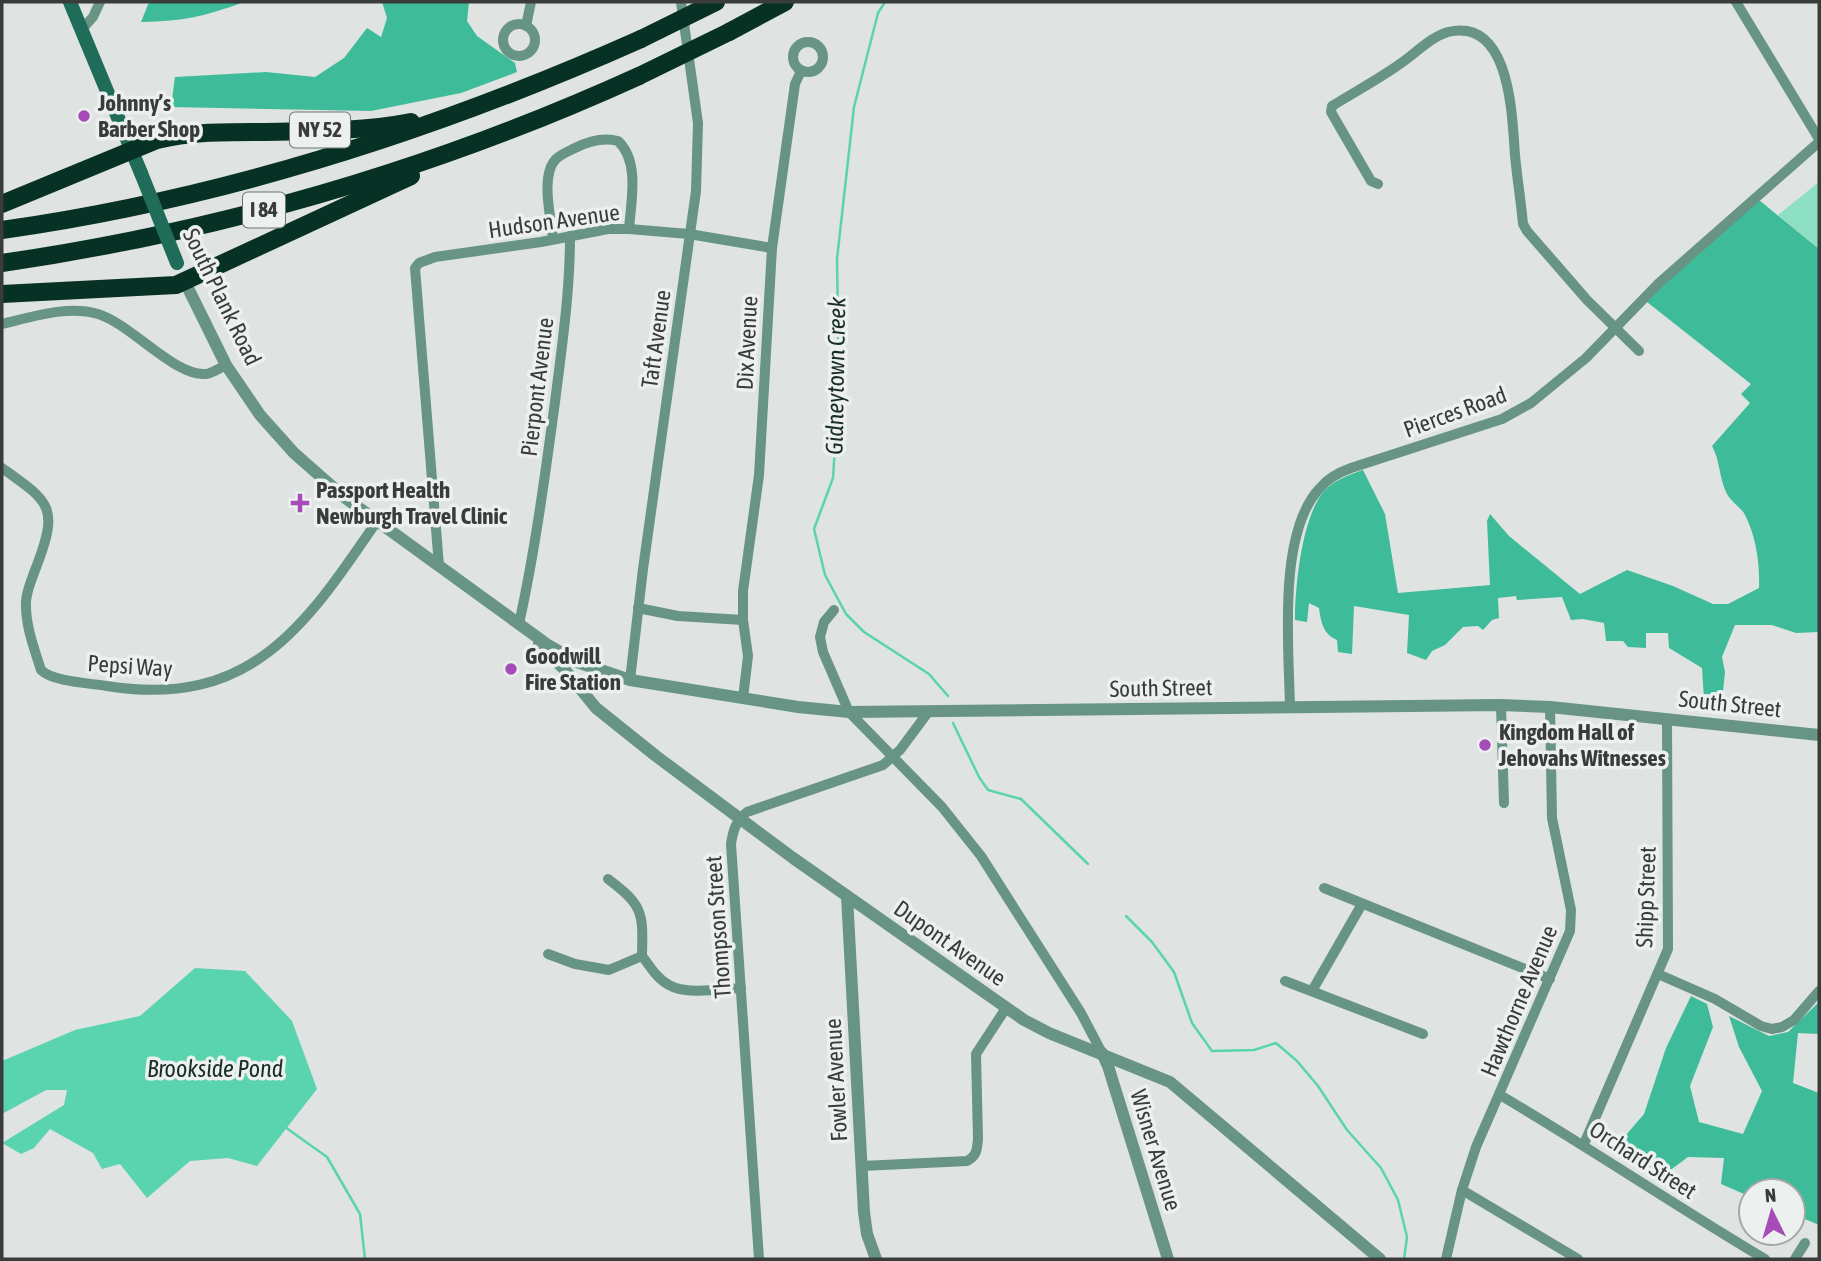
<svg xmlns="http://www.w3.org/2000/svg" width="1821" height="1261" viewBox="0 0 1821 1261" font-family="'Asap Condensed',sans-serif">
<rect width="100%" height="100%" fill="#dfe3e1"/>
<polygon fill="#8ee0c4" points="1819,182 1819,249 1778,215"/>
<g fill="#3ebc99">
<path d="M149 2H244C203 17 184 21 141 22Z"/>
<polygon points="382,2 469,2 467,21 477,36 515,63 517,72 461,93 371,111 171,107 175,77 266,72 315,77 344,58 367,28 381,37 387,18"/>
<path d="M1759 200 1819 249V632L1796 633 1772 625H1735L1722 657 1725 672 1722 701 1704 699 1702 668 1669 648 1668 633H1646V648L1628 647 1623 641H1606L1604 623 1583 619 1571 620 1562 597 1517 600 1516 596 1498 598 1499 618 1492 620 1483 630 1478 626 1463 627 1445 645 1432 651 1426 660 1407 653 1409 615 1354 606 1352 654 1338 652 1337 640C1323 634 1321 622 1319 608L1309 603 1307 622 1295 620C1295 586 1302 515 1325 490 1336 479 1349 475 1363 470L1385 514 1398 593 1490 585 1487 521 1490 514 1509 536 1580 594 1627 570 1673 586 1713 604H1728L1759 588C1760 564 1756 535 1744 513 1739 506 1730 501 1726 492 1719 477 1720 460 1712 446L1750 403 1741 394 1751 384 1647 302 1667 281Z"/>
<polygon points="1691,996 1707,1004 1713,1027 1690,1086 1699,1122 1743,1134 1762,1091 1739,1047 1729,1016 1769,1036 1788,1032 1819,1002 1819,1034 1798,1033 1793,1083 1819,1093 1819,1225 1793,1214 1793,1191 1751,1191 1751,1197 1721,1184 1724,1158 1688,1157 1661,1177 1625,1156 1626,1135 1644,1114 1666,1048"/>
</g>
<polygon fill="#5ad4af" points="195,968 245,971 292,1021 317,1089 257,1166 228,1158 190,1161 147,1198 120,1164 102,1169 93,1153 50,1129 34,1148 21,1154 2,1143 64,1105 67,1090 46,1090 2,1114 2,1061 75,1030 140,1016"/>
<g fill="none" stroke-linecap="round" stroke-linejoin="round">
<g stroke="#5ad4af" stroke-width="2.5">
<polyline points="885,2 878,13 854,107 837,259 839,384 833,478 814,529 825,575 846,614 864,632 929,674 948,696"/>
<polyline points="953,723 979,777 988,790 1021,799 1088,864"/>
<polyline points="1126,916 1152,942 1174,972 1192,1023 1212,1051 1254,1050 1276,1043 1297,1061 1318,1086 1347,1130 1381,1168 1398,1200 1407,1237 1404,1259"/>
<polyline points="285,1127 327,1157 360,1214 365,1259"/>
</g>
<g stroke="#679484" stroke-width="10">
<polyline points="1736,2 1819,139"/>
<circle cx="519" cy="40" r="16"/>
<polyline points="526,26 531,2"/>
<polyline points="83,28 93,17 100,2"/>
<circle cx="808" cy="57" r="15"/>
<path d="M1378 184 1371 181 1331 112 1332 106C1356 91 1381 78 1404 61 1418 51 1431 37 1448 32 1511 17 1512 117 1515 155 1517 178 1521 201 1523 224L1527 231 1587 300 1639 351"/>
<path d="M553 239C551 218 540 175 556 159 561 154 569 151 575 148 589 141 603 137 618 141 640 161 631 202 629 229"/>
<path d="M2 324C32 317 67 305 98 314 131 324 175 377 206 374 213 373 220 368 226 365"/>
<path d="M2 468C50 502 59 507 37 565 33 576 27 589 26 601 25 625 34 648 41 670 53 682 89 683 107 686 250 709 305 627 377 521"/>
<polyline points="439,566 415,268 419,263 435,257 541,242 608,229 629,229 689,234 772,248"/>
<polyline points="638,608 678,616 743,620"/>
<polyline points="834,610 824,622 820,637 823,652 849,712 942,807 981,856 1081,1013 1102,1053"/>
<path d="M519 624C535 551 545 476 555 402 562 346 570 292 570 236"/>
<polyline points="630,680 643,569 696,191 698,123 681,2"/>
<polyline points="743,698 748,656 743,620 743,591 759,475 772,248 795,84 801,71"/>
<polyline points="1501,705 1504,803"/>
<path d="M1290 707C1289 649 1277 533 1320 488 1328 478 1340 472 1351 468L1502 419 1531 403 1586 358 1659 283 1819 142"/>
<path d="M608 879C644 906 643 913 642 956 650 966 657 979 669 985 685 995 722 989 741 988"/>
<polyline points="1324,888 1550,979"/>
<polyline points="548,954 575,964 609,970 642,956"/>
<polyline points="1658,974 1715,999 1761,1026 1772,1029 1782,1027 1794,1020 1819,991"/>
<polyline points="1285,981 1423,1034"/>
<polyline points="1312,991 1362,904"/>
<path d="M1500 1095C1590 1148 1676 1206 1765 1259"/>
<polyline points="1584,1144 1668,949 1667,719"/>
<path d="M862 1166 967 1161C977 1156 977 1149 978 1139L976 1054 1006 1008"/>
<polyline points="1462,1190 1578,1259"/>
<path d="M759 1259 731 844C733 830 736 821 747 812L883 765 900 750 929 711"/>
<polyline points="1446,1259 1462,1190 1476,1147 1570,931 1571,910 1552,818 1550,707"/>
<polyline points="1795,1259 1805,1243"/>
</g>
<g stroke="#679484" stroke-width="12">
<polyline points="185,282 226,365 260,415 294,453 344,497 548,645 577,662 630,680 798,707 849,712 1501,705 1550,707 1819,735"/>
<polyline points="539,644 565,670 596,708 656,756 793,858 1024,1020 1049,1033 1170,1082 1380,1259"/>
<polyline points="847,896 864,1212 867,1234 876,1259"/>
<polyline points="1102,1053 1108,1066 1168,1259"/>
</g>
<polyline stroke="#1f6d58" stroke-width="14" points="70,2 141,173"/>
<g stroke="#083126" stroke-width="18">
<polyline points="729,32 785,2"/>
<path d="M2 204 157 140C189 132 221 132 254 132 306 131 360 132 411 122"/>
<path d="M2 230C223 199 437 130 641 39"/>
<path d="M2 263C222 231 437 168 639 76"/>
<polyline points="2,294 176,285 411,176"/>
</g>
<polyline stroke="#1f6d58" stroke-width="14" points="141,173 177,263"/>
<g stroke="#083126" stroke-width="18">
<polyline points="641,39 716,2"/>
<polyline points="639,76 729,32"/>
</g>
</g>
<g fill="#a64cb8" stroke="#ecf0ee" stroke-width="2.5">
<circle cx="84" cy="116" r="7"/>
<path d="M296.5 492.5h7v7h7v7h-7v7h-7v-7h-7v-7h7z"/>
<circle cx="511" cy="669" r="7"/>
<circle cx="1485" cy="745" r="7"/>
</g>
<g text-anchor="middle" stroke-width="7" stroke-linejoin="round" paint-order="stroke">
<g fill="#ecf0ee" stroke="#6f7271" stroke-width="2">
<rect x="290" y="112.5" width="60" height="35" rx="5"/>
<rect x="243" y="192.5" width="42" height="35" rx="5"/>
</g>
<g font-size="21" font-weight="bold" fill="#3a3c3b">
<text x="320" y="137">NY 52</text>
<text x="264" y="217">I 84</text>
</g>
<g font-size="23" font-weight="bold" fill="#3a3c3b" stroke="#ecf0ee" text-anchor="start">
<text x="98" y="111">Johnny’s<tspan x="98" dy="26">Barber Shop</tspan></text>
<text x="316" y="498">Passport Health<tspan x="316" dy="26">Newburgh Travel Clinic</tspan></text>
<text x="525" y="664">Goodwill<tspan x="525" dy="26">Fire Station</tspan></text>
<text x="1499" y="740">Kingdom Hall of<tspan x="1499" dy="26">Jehovahs Witnesses</tspan></text>
</g>
<g font-size="23" fill="#3a3c3b" stroke="#ecf0ee">
<text transform="translate(554 221) rotate(-8)" y="8">Hudson Avenue</text>
<text transform="translate(222 297) rotate(64)" y="8">South Plank Road</text>
<text transform="translate(656 339) rotate(-82)" y="8">Taft Avenue</text>
<text transform="translate(747 343) rotate(-87)" y="8">Dix Avenue</text>
<text transform="translate(537 387) rotate(-83)" y="8">Pierpont Avenue</text>
<text transform="translate(1455 412) rotate(-20)" y="8">Pierces Road</text>
<text transform="translate(130 666) rotate(4)" y="8">Pepsi Way</text>
<text transform="translate(1161 688) rotate(-1)" y="8">South Street</text>
<text transform="translate(1730 704) rotate(6)" y="8">South Street</text>
<text transform="translate(1646 897) rotate(-88)" y="8">Shipp Street</text>
<text transform="translate(718 927) rotate(-94)" y="8">Thompson Street</text>
<text transform="translate(950 943) rotate(35)" y="8">Dupont Avenue</text>
<text transform="translate(1519 1001) rotate(-67)" y="8">Hawthorne Avenue</text>
<text transform="translate(836 1080) rotate(-93)" y="8">Fowler Avenue</text>
<text transform="translate(1156 1150) rotate(73)" y="8">Wisner Avenue</text>
<text transform="translate(1643 1160) rotate(33)" y="8">Orchard Street</text>
</g>
<g font-size="24" font-style="italic" fill="#192e27" stroke="#ecf0ee">
<text transform="translate(836 376) rotate(-89)" y="8">Gidneytown Creek</text>
<text x="215" y="1077">Brookside Pond</text>
</g>
</g>
<rect width="1821" height="1261" fill="none" stroke="#3a3c3b" stroke-width="7"/>
<g transform="translate(1772 1212) rotate(355)"><circle r="33" fill="#ecf0ee" stroke="#a5a8a6" stroke-width="2"/>
<path d="M0-5L12 26L0 18L-12 26Z" fill="#a64cb8"/>
<text y="-10" font-size="19" font-weight="bold" text-anchor="middle" fill="#3a3c3b">N</text>
</g>
</svg>
